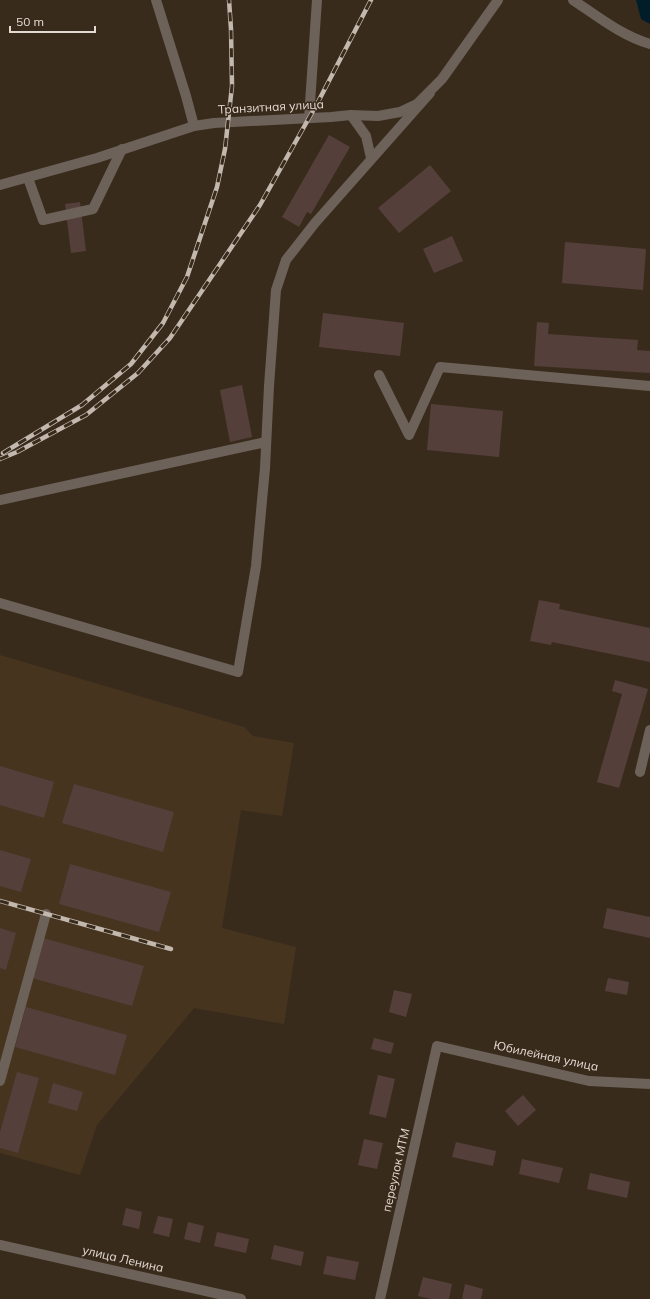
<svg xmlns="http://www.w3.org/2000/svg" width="650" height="1299" viewBox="0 0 650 1299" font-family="Mulish,sans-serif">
<rect width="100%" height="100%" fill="#392b1c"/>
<polygon fill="#46341f" points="0,655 244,727 253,736 294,743 282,816 241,810 222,928 296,947 284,1024 194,1008 97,1125 80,1175 0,1153"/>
<polygon fill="#011d2a" points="636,0 650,0 650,24 641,19"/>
<g fill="#553f3b">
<polygon points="329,135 350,147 311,214 307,212 299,227 282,217"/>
<polygon points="430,165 451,191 399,233 378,208"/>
<polygon points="80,202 86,251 71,253 65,204"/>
<polygon points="452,236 463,261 434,273 423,249"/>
<polygon points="565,242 646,249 643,290 562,283"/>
<polygon points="323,313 404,323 400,356 319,347"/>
<polygon points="537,322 549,323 548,334 638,340 637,350 650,351 650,373 534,366"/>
<polygon points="242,385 252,437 230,442 220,390"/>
<polygon points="431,404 503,411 499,457 427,450"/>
<polygon points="539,600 560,604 559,609 650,628 650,662 552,642 551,645 530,641"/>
<polygon points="615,680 648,689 619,788 597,782 622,694 612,691"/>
<polygon points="0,766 54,782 44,818 0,805"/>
<polygon points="74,784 174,812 163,852 62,823"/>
<polygon points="0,850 31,859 21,892 0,886"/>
<polygon points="70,864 171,892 159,932 59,904"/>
<polygon points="607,908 650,917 650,938 603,928"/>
<polygon points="0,928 16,933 6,970 0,968"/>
<polygon points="43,938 144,966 132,1006 32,978"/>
<polygon points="608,978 629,982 627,995 605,991"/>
<polygon points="394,990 412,994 406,1017 389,1012"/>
<polygon points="26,1007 127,1035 115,1075 15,1047"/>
<polygon points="374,1038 394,1043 391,1054 371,1049"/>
<polygon points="17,1072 39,1078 18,1153 0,1148 0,1132"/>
<polygon points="378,1075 395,1079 386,1118 369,1114"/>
<polygon points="53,1083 83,1092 77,1111 48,1103"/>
<polygon points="523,1095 536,1110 518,1126 505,1111"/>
<polygon points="364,1139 383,1143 377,1169 358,1165"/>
<polygon points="456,1142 496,1151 493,1166 452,1157"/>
<polygon points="522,1159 563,1168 559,1183 519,1174"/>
<polygon points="590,1173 630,1182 627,1198 587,1189"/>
<polygon points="126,1208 142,1212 139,1229 122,1225"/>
<polygon points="158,1216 173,1219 169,1237 153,1233"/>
<polygon points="188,1222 204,1226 200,1243 184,1239"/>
<polygon points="217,1232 249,1239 246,1253 214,1246"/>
<polygon points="274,1245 304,1252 301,1266 271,1259"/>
<polygon points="327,1256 359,1262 355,1280 323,1274"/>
<polygon points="423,1277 452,1284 449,1299 431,1299 418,1296"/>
<polygon points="465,1284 483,1289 481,1299 462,1299"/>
</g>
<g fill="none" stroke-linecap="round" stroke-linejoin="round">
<g stroke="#6c6259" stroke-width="10">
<polyline points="156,0 186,96 194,126"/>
<path d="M573 0C597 16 622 36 650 44"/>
<polyline points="351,115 366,136 371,158"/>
<polyline points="309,118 317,0"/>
<polyline points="28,178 43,220 93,209 122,149"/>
<polyline points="0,185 97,158 194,126 214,123 331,117 351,115 378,116 400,112 417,104 442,79 498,0"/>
<polyline points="379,375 409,435 440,367 650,386"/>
<polyline points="0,500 266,442"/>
<polyline points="0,603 238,672 256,566 265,468 269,386 276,290 286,260 315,223 430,93"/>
<polyline points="640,772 650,730"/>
<polyline points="0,1081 46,914"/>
<polyline points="0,1245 241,1299"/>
<polyline points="380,1299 437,1046 589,1081 650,1084"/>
</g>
<defs>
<g id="rail">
<polyline points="3,453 82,405 131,364 163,323 187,277 217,187 225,149 232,86 231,29 229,0"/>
<polyline points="0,459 17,452 86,415 138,373 170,338 260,205 318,102 371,0"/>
<polyline points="0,901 171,949"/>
</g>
</defs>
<use href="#rail" stroke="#c2b8ae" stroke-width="4.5"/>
<use href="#rail" stroke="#392b1c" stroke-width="3" stroke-dasharray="9" stroke-linecap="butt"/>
</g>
<g text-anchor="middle" stroke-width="3" stroke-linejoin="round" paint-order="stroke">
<g font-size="12" fill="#e4dbd2" stroke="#392b1c">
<text transform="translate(271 107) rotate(-3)" y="4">Транзитная улица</text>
<text transform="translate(546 1056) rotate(12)" y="4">Юбилейная улица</text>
<text transform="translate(396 1170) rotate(-77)" y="4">переулок МТМ</text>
<text transform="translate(123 1259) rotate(13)" y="4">улица Ленина</text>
</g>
</g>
<path d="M10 26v6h85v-6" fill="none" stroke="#e4dbd2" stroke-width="2"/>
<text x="16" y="26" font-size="12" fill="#e4dbd2" stroke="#392b1c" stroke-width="3" paint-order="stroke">50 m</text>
</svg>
